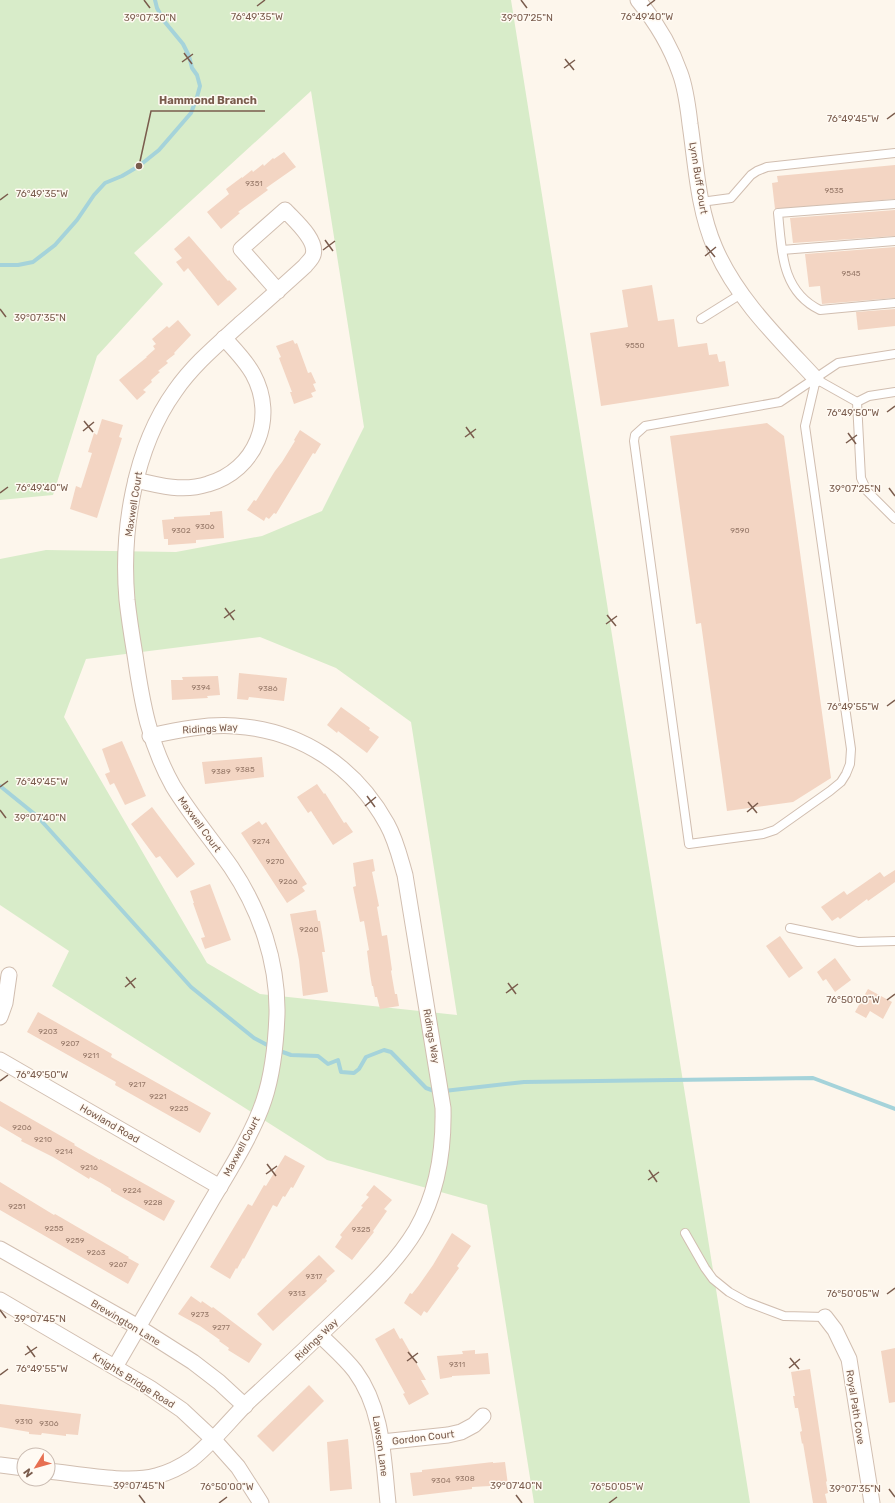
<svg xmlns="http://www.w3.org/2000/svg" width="895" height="1503" viewBox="0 0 895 1503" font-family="Rubik,sans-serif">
<rect width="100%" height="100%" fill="#fdf6ec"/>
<path fill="#d8ecc9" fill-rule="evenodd" d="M0 0H511L750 1503H534L487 1205 327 1160 52 986 69 951 0 905V559L46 550 176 552 262 536 322 511 364 427 311 91 134 253 163 284 97 356 53 495 0 500ZM260 637 336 668 411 722 457 1015 260 994 207 963 64 717 86 659Z"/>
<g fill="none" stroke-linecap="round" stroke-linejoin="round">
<g stroke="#a5d3da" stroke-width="4">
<polyline points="0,265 18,265 33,262 55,245 77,220 94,195 105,183 122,176 139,166 159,150 191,113 197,97 200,86 197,75 192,68 189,56 183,44 164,21 157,8 155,0"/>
<polyline points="0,786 37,816 191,987 254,1038 271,1047"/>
<polyline points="277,1050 291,1055 318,1056 328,1064 338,1060 341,1072 354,1073 359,1069 366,1057 384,1050 391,1052 426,1088 437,1092"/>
<polyline points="444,1091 524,1082 813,1078 895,1109"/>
</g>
</g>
<g fill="#f3d5c3">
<polygon points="284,152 296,167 266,188 268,190 238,212 240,213 221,229 207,212 229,194 226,189 242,177 242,178 252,170 253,172 263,164 264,166 273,158 274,159"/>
<polygon points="895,165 895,199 775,209 772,183 778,182 777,176"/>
<polygon points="895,210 895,236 793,243 790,218"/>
<polygon points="189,236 228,281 229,280 237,289 218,306 188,268 184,272 176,262 182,258 174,249"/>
<polygon points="895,247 895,298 822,304 820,286 809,287 805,254"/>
<polygon points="652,285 658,321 674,319 678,347 707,343 709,355 717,354 719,362 725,361 729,386 601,406 590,333 628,327 622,290"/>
<polygon points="895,309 895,326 858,330 856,312"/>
<polygon points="178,320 191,335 174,353 175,354 166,361 168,363 158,371 160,372 151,380 152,382 143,390 146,392 137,400 119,380 147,357 146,357 155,349 153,346 156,344 152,339 167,326 169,328"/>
<polygon points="293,340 295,344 297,343 308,373 311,372 316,383 313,384 316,391 311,393 313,397 294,404 290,392 292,392 279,358 281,357 276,346"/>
<polygon points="102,419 123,425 119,437 122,438 97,518 70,509 76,486 81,488 92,453 88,452 94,433 97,435"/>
<polygon points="767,423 784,436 831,778 793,802 727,811 701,623 696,624 670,436"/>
<polygon points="300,430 321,444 315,454 313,453 276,514 274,513 269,519 266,517 264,521 247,510 254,500 256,501 275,471 282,462 295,441 294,440"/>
<polygon points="222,511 224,538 196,540 196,543 168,545 168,539 164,539 162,520 174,519 174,517 210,515 210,512"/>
<polygon points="239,673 287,678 284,701 249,697 248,700 237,699"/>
<polygon points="218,676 220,695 207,696 208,698 172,700 171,680 183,680 182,677"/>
<polygon points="341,707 370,728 369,730 379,737 367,753 338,731 337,733 327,725"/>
<polygon points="122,741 146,796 125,805 114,783 110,785 105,774 110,772 102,749"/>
<polygon points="262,757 264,777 205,784 202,762"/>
<polygon points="317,784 324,794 325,793 344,823 346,822 353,832 333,845 311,811 308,813 297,797"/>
<polygon points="152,807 195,864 177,878 160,856 156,858 131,824"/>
<polygon points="259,821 262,825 266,822 307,884 302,887 305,891 287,903 241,833"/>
<polygon points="373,859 375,871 372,872 379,906 377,907 382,936 387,935 392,970 391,971 395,994 397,994 399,1006 380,1009 377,997 375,997 373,986 372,986 370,974 367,951 369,950 364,921 360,922 353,887 356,886 353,863"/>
<polygon points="895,870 895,882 868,901 867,899 840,919 838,917 832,921 821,907 844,891 847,895 880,872 884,877"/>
<polygon points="210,884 231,940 205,949 201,938 205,937 193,903 194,903 190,891"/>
<polygon points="316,910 318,921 320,921 322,933 325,952 322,952 328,992 303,996 299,960 290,914"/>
<polygon points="780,936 803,968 789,978 766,946"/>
<polygon points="835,958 851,980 835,992 826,979 823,981 817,972"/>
<polygon points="868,989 892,1002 883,1019 870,1011 866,1018 855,1012"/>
<polygon points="38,1012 112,1054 111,1057 211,1113 200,1133 115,1085 116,1082 27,1032"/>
<polygon points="0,1101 75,1144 74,1145 100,1160 100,1159 175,1201 164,1221 111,1191 111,1189 101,1183 90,1177 89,1179 53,1157 21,1141 22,1139 0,1126"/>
<polygon points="285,1155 305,1166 293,1188 291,1187 285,1197 283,1196 277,1207 273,1205 244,1259 243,1258 237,1269 236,1268 230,1279 210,1267 248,1204 252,1206 264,1185 266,1186"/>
<polygon points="0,1182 54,1215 55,1214 129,1257 128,1258 139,1264 128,1284 0,1210"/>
<polygon points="374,1185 392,1200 384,1209 387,1211 373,1231 374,1232 352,1260 335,1247 342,1237 340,1235 363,1207 361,1206 369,1197 366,1195"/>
<polygon points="452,1233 471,1246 457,1266 459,1268 427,1313 424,1311 421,1316 404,1303 410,1293 412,1294 419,1285 433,1265"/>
<polygon points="319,1255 335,1271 326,1279 327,1281 273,1331 257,1314"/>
<polygon points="191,1296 201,1303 202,1301 212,1308 213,1307 262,1344 249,1363 228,1350 229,1348 219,1341 220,1340 200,1326 178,1314"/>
<polygon points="394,1328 400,1339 402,1338 426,1380 421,1380 429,1394 409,1405 403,1394 405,1393 375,1339"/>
<polygon points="895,1348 895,1402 889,1403 881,1351"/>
<polygon points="475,1350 475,1354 488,1353 490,1374 452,1376 452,1377 440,1379 437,1356 463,1354 462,1351"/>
<polygon points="810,1369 827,1481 826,1482 828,1493 825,1494 827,1503 813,1503 803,1443 802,1444 800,1432 802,1431 798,1408 795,1408 793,1396 795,1396 791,1372"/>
<polygon points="309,1385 324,1401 273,1452 257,1436"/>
<polygon points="0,1404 81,1414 78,1435 66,1434 66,1436 42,1433 41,1435 29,1434 29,1432 0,1427"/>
<polygon points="348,1439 352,1489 330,1491 327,1442"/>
<polygon points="493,1462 493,1463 505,1462 508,1485 472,1487 472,1489 413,1496 410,1473 422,1472 422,1470"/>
</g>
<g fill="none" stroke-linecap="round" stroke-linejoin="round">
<defs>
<g id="lane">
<polyline points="701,202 731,198 751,175 757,171 767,167 895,153"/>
<path d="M895 204 778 213C782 251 781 291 820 310L895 303"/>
<polyline points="782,250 895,241"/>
<polyline points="701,319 741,294"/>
<polyline points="816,379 805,426 851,749 850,764 846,774 841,782 830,791 775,830 763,834 689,844 634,441 635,435 645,426 780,402 838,363 895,354"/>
<polyline points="816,379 857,402"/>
<polyline points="857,402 861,478 867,491 895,519"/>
<polyline points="857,402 869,396 895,392"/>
<polyline points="790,928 858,942 895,941"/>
<polyline points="685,1233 705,1268 713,1279 729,1292 747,1302 784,1316 825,1317"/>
</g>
<g id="street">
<path d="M638 0C656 22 671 47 680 73 686 89 688 107 690 124 696 165 698 209 715 248 737 299 779 339 816 379"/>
<path d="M136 480C160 486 184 492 208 484 256 470 277 418 253 374 246 361 234 349 224 338"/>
<polyline points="0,1017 5,1003 9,975"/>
<polyline points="0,1060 220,1187"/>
<polyline points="0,1249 138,1327 193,1362 219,1382 245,1406"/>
<polyline points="0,1300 150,1388 182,1410 213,1439 238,1467 261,1503"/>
<polyline points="825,1317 835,1330 849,1359 872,1503"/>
<path d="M320 1335C332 1347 345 1358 355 1371 383 1409 383 1457 388 1503"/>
<path d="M115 1367C146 1313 178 1259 209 1205 227 1174 253 1134 264 1100 273 1073 276 1042 277 1014 278 962 260 910 231 867 212 840 190 814 173 786 149 743 142 703 135 655 132 637 129 618 127 600 121 531 134 448 175 391 193 365 217 345 240 324 262 305 284 285 305 266 307 263 312 259 313 255 318 240 294 220 285 210L241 249 278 291"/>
<polyline points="382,1442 448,1435 461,1432 474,1425 483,1416"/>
<polyline points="0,1465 24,1468"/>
<path d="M48 1471C78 1474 128 1484 156 1476 168 1473 182 1466 192 1459 213 1442 230 1420 249 1401 283 1370 316 1339 348 1308 373 1284 398 1260 416 1230 438 1192 444 1151 443 1108L405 875C400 858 396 840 387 824 355 766 300 730 235 726 207 724 178 730 150 736"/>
</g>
</defs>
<use href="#lane" stroke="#d1beb0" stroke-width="10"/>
<use href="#street" stroke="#d1beb0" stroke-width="17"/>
<use href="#lane" stroke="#fff" stroke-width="8"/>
<use href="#street" stroke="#fff" stroke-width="15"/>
</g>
<path fill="none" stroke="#7a5c4d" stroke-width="1.5" d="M144 0 150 8M521 0 527 8M257 6 265 0M647 6 655 0M184 53 192 64M565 59 574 70M182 62 193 54M564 68 575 60M887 119 895 113M0 200 8 194M325 240 333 251M706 246 715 257M323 250 335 241M705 256 716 247M0 309 6 317M887 412 895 406M84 421 93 432M466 427 474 438M83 431 94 422M848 433 856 444M465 437 476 429M846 443 857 435M889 488 895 496M0 493 8 487M225 608 234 620M607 615 616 626M224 618 235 610M606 624 617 616M887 706 895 700M0 787 8 781M367 796 375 807M748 802 757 813M365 806 376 797M0 810 6 818M747 812 758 803M126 977 135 988M508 983 516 994M125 987 136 978M506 993 518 984M887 1000 895 994M0 1081 8 1075M267 1164 276 1176M649 1170 657 1182M266 1174 277 1166M648 1180 659 1172M887 1294 895 1288M0 1310 6 1318M27 1346 35 1357M408 1352 417 1363M25 1355 37 1347M790 1358 799 1369M407 1361 418 1353M789 1368 800 1359M0 1375 8 1369M889 1489 895 1497M139 1495 145 1503M516 1495 522 1503M219 1503 227 1497M609 1503 617 1497"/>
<g text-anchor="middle" stroke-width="3" stroke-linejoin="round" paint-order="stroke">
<g font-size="8" fill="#987a6a">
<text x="254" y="186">9351</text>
<text x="834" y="193">9535</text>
<text x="851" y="276">9545</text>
<text x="635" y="348">9550</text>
<text x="205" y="529">9306</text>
<text x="181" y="533">9302</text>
<text x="740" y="533">9590</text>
<text x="201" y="690">9394</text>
<text x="268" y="691">9386</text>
<text x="245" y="772">9385</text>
<text x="221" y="774">9389</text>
<text x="261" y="844">9274</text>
<text x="275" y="864">9270</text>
<text x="288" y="884">9266</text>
<text x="309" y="932">9260</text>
<text x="48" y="1034">9203</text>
<text x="70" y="1046">9207</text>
<text x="91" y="1058">9211</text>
<text x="137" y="1087">9217</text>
<text x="158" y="1099">9221</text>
<text x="179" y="1111">9225</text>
<text x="22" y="1130">9206</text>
<text x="43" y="1142">9210</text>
<text x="64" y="1154">9214</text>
<text x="89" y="1170">9216</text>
<text x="132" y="1193">9224</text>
<text x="153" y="1205">9228</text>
<text x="17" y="1209">9251</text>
<text x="54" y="1231">9255</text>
<text x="361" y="1232">9325</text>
<text x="75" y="1243">9259</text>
<text x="96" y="1255">9263</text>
<text x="118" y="1267">9267</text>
<text x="314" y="1279">9317</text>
<text x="297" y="1296">9313</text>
<text x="200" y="1317">9273</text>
<text x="221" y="1330">9277</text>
<text x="457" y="1367">9311</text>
<text x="24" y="1424">9310</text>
<text x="49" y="1426">9306</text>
<text x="465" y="1481">9308</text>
<text x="441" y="1483">9304</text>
</g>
<g font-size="10" fill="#7a5c4d" stroke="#fffaf3">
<text transform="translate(699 178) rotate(81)" y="4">Lynn Buff Court</text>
<text transform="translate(133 504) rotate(-81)" y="4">Maxwell Court</text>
<text transform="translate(210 728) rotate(-3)" y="4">Ridings Way</text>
<text transform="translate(200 824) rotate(54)" y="4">Maxwell Court</text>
<text transform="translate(432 1036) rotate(80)" y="4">Ridings Way</text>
<text transform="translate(110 1123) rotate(30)" y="4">Howland Road</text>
<text transform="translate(241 1146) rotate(-62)" y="4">Maxwell Court</text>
<text transform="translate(126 1322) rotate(31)" y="4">Brewington Lane</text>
<text transform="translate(316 1339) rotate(-44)" y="4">Ridings Way</text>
<text transform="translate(134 1380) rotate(32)" y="4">Knights Bridge Road</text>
<text transform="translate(856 1407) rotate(81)" y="4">Royal Path Cove</text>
<text transform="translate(423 1437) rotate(-7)" y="4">Gordon Court</text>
<text transform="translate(381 1446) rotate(82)" y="4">Lawson Lane</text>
</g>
</g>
<g font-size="10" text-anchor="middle" fill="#7a5c4d" stroke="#fffaf3" stroke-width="3" stroke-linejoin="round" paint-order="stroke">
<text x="257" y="20">76°49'35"W</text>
<text x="647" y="20">76°49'40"W</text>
<text x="150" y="21">39°07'30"N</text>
<text x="527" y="21">39°07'25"N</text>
<text x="853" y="122">76°49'45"W</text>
<text x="42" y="197">76°49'35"W</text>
<text x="40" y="321">39°07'35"N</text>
<text x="853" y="416">76°49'50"W</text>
<text x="42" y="491">76°49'40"W</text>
<text x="855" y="492">39°07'25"N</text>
<text x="853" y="710">76°49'55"W</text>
<text x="42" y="785">76°49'45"W</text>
<text x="40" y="821">39°07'40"N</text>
<text x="853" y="1003">76°50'00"W</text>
<text x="42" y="1078">76°49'50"W</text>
<text x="853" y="1297">76°50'05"W</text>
<text x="40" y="1322">39°07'45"N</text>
<text x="42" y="1372">76°49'55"W</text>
<text x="139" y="1489">39°07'45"N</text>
<text x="516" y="1489">39°07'40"N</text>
<text x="227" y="1490">76°50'00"W</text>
<text x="617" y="1490">76°50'05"W</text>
<text x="855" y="1492">39°07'35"N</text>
</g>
<path fill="none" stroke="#7a5c4d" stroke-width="1.5" d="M139 166L151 111H265"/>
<circle fill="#7a5c4d" stroke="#fffaf3" stroke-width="1.5" cx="139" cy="166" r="4"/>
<g font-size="11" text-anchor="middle" font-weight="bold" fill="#7a5c4d" stroke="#fffaf3" stroke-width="3" stroke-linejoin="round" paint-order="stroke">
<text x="208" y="104">Hammond Branch</text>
</g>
<g transform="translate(36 1467) rotate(233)"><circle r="19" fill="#fffaf3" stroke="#cabbb1"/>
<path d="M0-3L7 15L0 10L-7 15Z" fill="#e76f51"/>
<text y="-6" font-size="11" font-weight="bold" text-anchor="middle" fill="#7a5c4d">N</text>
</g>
</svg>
